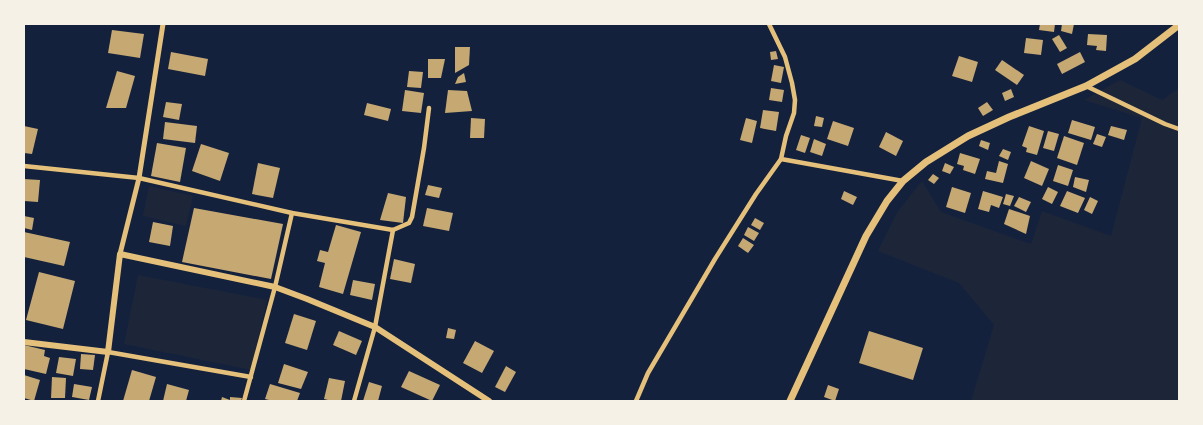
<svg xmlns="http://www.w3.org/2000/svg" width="1203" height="425" viewBox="0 0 1203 425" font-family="'Roboto Serif',serif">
<rect width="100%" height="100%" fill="#14213d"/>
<g fill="#1d2539">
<polygon points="1120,80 1162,100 1179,88 1179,401 971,401 994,325 959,283 878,251 898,211 922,181 941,212 1031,244 1042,211 1111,236 1142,118 1084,100"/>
<polygon points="149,186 193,196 186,226 143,216"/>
<polygon points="138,275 267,300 251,370 124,344"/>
</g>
<g fill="#c6a872">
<polygon points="1040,24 1055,24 1054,32 1039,30"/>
<polygon points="1062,24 1074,24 1072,34 1061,31"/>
<polygon points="112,30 144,34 140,58 108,53"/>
<polygon points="1088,34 1107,35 1106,51 1096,50 1097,46 1087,45"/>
<polygon points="1059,35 1067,48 1060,52 1052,39"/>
<polygon points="1026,38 1043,40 1041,55 1024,53"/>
<polygon points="455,47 470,47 469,65 455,73"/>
<polygon points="776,51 778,59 771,60 770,52"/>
<polygon points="171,52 208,59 205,76 168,69"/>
<polygon points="1080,52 1085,62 1062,74 1057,64"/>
<polygon points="959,56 978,62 972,82 952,76"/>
<polygon points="428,59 445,59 441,78 428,78"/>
<polygon points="1002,60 1024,75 1017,85 995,70"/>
<polygon points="774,65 784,67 781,83 771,81"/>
<polygon points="117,71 135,76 126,108 106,108"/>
<polygon points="409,71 423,72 421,88 407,87"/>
<polygon points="464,73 466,82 455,84 458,77"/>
<polygon points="771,88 784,90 782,102 769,100"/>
<polygon points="1011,89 1014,97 1005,101 1002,93"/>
<polygon points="405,90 424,93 421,113 402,111"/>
<polygon points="448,90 467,91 472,111 445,113"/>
<polygon points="166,102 182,104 179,120 163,117"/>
<polygon points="987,102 993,110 983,116 978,108"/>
<polygon points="367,103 391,109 388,121 364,115"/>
<polygon points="763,110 779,112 776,131 760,128"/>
<polygon points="816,116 824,118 822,127 814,126"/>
<polygon points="471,118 485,119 484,138 470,138"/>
<polygon points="746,118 757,121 752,143 740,140"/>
<polygon points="1072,120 1095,127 1091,140 1068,133"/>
<polygon points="833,121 854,128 848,146 827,139"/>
<polygon points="165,122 197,126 195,143 163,139"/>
<polygon points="24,126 38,129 32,154 24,153"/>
<polygon points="1029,126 1044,131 1037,155 1026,152 1027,148 1022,146"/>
<polygon points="1111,126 1127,130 1124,140 1108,135"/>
<polygon points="1048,131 1059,134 1054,151 1043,148"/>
<polygon points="886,132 903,141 896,156 879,147"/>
<polygon points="1097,134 1106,137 1102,147 1093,144"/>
<polygon points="801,135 810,138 805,153 796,150"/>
<polygon points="1064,136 1084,143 1077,165 1057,158"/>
<polygon points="814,139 826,144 822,156 810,152"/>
<polygon points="981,140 990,143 988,150 979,146"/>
<polygon points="157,143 186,148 180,182 151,176"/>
<polygon points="201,144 229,153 220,181 192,171"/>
<polygon points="1003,149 1011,152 1008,160 999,156"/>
<polygon points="960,153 980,159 975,174 963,170 964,166 957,164"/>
<polygon points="999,161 1008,164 1003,183 985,179 987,171 996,173"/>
<polygon points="1031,161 1049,169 1042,186 1024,178"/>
<polygon points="258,163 280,168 273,198 252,194"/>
<polygon points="945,163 954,167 950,174 942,171"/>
<polygon points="1058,165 1073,170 1068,186 1053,181"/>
<polygon points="933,174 939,178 934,184 928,180"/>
<polygon points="1075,177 1089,180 1086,192 1073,187"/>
<polygon points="24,179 40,180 38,202 24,201"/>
<polygon points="428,185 442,188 439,198 425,195"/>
<polygon points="952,187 971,193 965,213 946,207"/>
<polygon points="1048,187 1058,192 1052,204 1042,199"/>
<polygon points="844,191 857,197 853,205 841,199"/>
<polygon points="983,191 1003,197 999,208 991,205 989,212 978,209"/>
<polygon points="1067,191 1085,198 1078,213 1060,206"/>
<polygon points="388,193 406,197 403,223 380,220"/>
<polygon points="1006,194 1014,196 1010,206 1003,204"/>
<polygon points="1019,197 1031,202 1026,212 1014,206"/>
<polygon points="1090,197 1098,201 1092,214 1084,210"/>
<polygon points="194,208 283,224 271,279 182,262"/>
<polygon points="427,208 453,213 449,231 423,226"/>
<polygon points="1009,209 1030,216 1026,234 1004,224"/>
<polygon points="24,216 34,218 32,230 24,228"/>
<polygon points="755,218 764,223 760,230 751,225"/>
<polygon points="153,222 173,226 170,246 149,242"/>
<polygon points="336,225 361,232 343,294 319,287 325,263 317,261 320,250 328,252"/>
<polygon points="748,227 759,233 754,241 744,235"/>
<polygon points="24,232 70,242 64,266 24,257"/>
<polygon points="743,238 754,245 748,253 738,246"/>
<polygon points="394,259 415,264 411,283 390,279"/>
<polygon points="39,272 75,281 63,329 26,320"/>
<polygon points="353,280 375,284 372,300 350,295"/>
<polygon points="294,314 316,321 307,350 285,343"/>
<polygon points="448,328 456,330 454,339 446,338"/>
<polygon points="339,331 362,341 356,355 333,345"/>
<polygon points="869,331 923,348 913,380 859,363"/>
<polygon points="475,341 494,351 482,373 463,363"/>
<polygon points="24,345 45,350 44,356 50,358 46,374 24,369"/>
<polygon points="81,354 95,355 93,370 80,369"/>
<polygon points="59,357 76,359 73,376 56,373"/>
<polygon points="284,364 308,372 301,389 278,383"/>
<polygon points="506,366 516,372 505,392 495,387"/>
<polygon points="132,370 156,377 149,401 123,401"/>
<polygon points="409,371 440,385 432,401 401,387"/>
<polygon points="24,375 40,380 34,401 24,398"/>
<polygon points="52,377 66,378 65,398 51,398"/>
<polygon points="329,378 345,381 341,401 332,401 324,399"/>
<polygon points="369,382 382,386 378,401 363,401"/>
<polygon points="74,384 92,387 89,400 72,397"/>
<polygon points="167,384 189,390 186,401 163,401"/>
<polygon points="270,384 300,393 297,401 273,401 265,399"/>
<polygon points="828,385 839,389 835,401 824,397"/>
<polygon points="222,397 230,400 230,397 242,398 241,401 221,401"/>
</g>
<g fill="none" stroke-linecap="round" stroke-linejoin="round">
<g stroke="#e5c07b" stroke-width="4.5">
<polyline points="1086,86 1165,124 1179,129"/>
<polyline points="781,159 903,181"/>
<polyline points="24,166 139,178 292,213 393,230"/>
<polyline points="393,230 409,223 412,217 424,148 429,108"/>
<polyline points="98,401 108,352 251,377"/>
<polyline points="244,401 275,287 292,213"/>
<polyline points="354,401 375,327 393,230"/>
<polyline points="636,401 648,373 715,259 756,194 781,159 786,136 794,113 795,100 792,83 785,57 769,24"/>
</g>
<polyline stroke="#e5c07b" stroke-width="5" points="120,254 139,178 163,24"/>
<polyline stroke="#e5c07b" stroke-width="6" points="24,342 108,352 120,254 275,287 307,299 375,327 489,401"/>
<polyline stroke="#e5c07b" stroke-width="7" points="790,401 866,236 887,201 903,181 926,162 968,136 1009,117 1086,86 1135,59 1179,25"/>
</g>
<rect width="1203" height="425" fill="none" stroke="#f6f1e7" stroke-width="50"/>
</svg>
